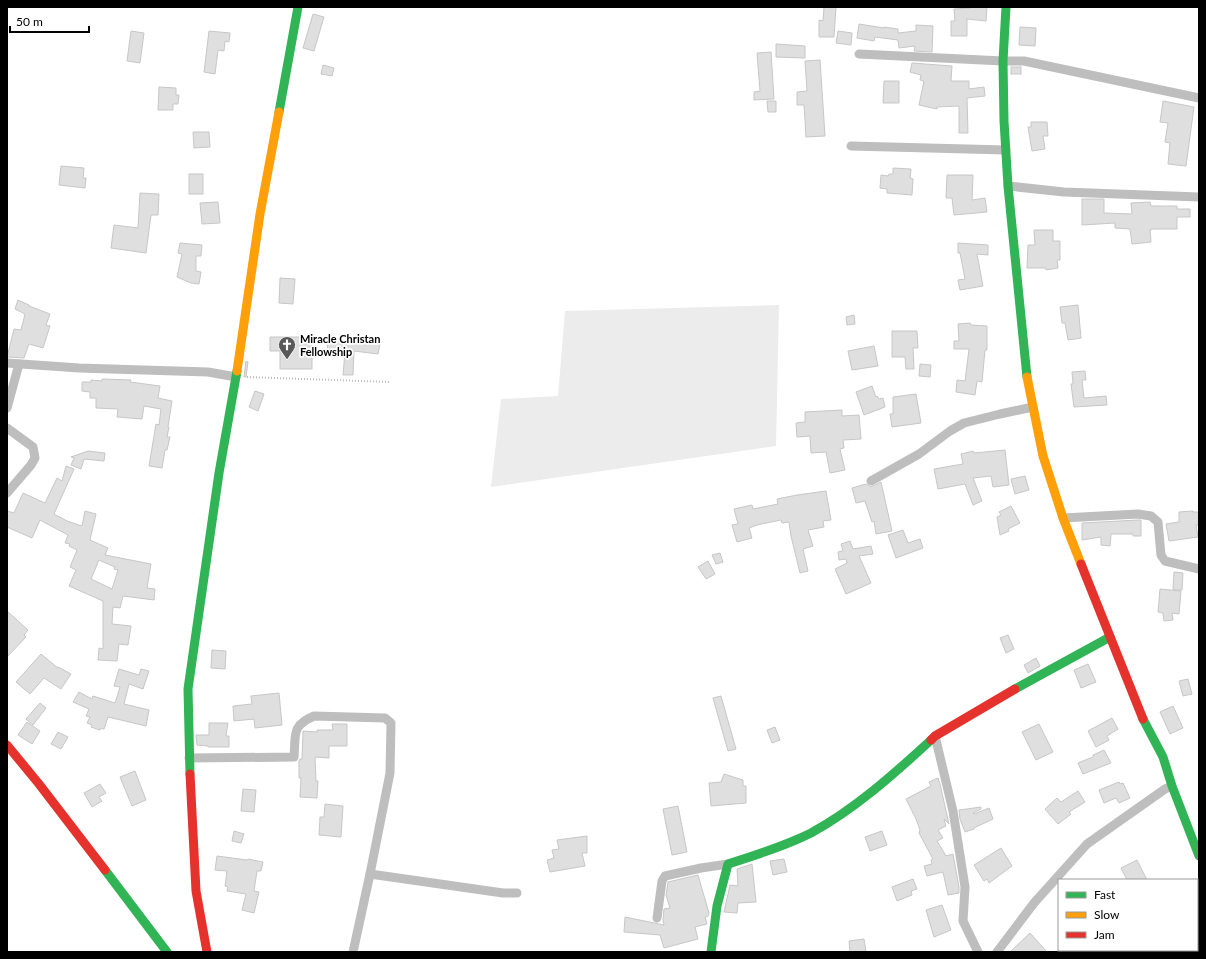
<svg xmlns="http://www.w3.org/2000/svg" width="1206" height="959" viewBox="0 0 1206 959" font-family="Lato,sans-serif">
<rect width="100%" height="100%" fill="#fff"/>
<polygon fill="#ececec" points="779,305 776,446 491,487 501,399 558,396 565,311"/>
<g fill="#dfdfdf" stroke="#c7c7c7" fill-rule="evenodd">
<polygon points="824,7 836,7 834,37 819,37 819,20 823,21"/>
<polygon points="971,7 987,7 986,21 967,19 967,36 951,36 951,21 955,21 954,9 971,8"/>
<polygon points="313,14 324,17 314,51 303,48"/>
<polygon points="859,24 884,28 884,27 898,29 898,33 916,31 916,25 933,26 932,52 914,51 915,46 899,48 898,40 875,37 874,41 857,38"/>
<polygon points="1020,27 1036,28 1035,46 1019,45"/>
<polygon points="131,31 144,33 140,63 127,61"/>
<polygon points="209,31 230,33 229,42 225,41 224,51 218,50 215,74 204,72"/>
<polygon points="838,31 852,33 851,45 836,43"/>
<polygon points="776,44 805,46 805,58 776,57"/>
<polygon points="771,52 774,99 754,100 754,92 760,91 757,53"/>
<polygon points="820,60 825,136 806,137 804,105 797,105 797,92 807,91 805,61"/>
<polygon points="912,63 952,66 951,81 969,81 969,89 984,87 985,96 967,98 968,133 959,133 959,106 937,107 937,109 919,105 924,81 920,80 921,75 910,72"/>
<polygon points="323,65 334,68 332,76 321,74"/>
<rect x="1011" y="67" width="10" height="7"/>
<polygon points="884,81 899,81 899,103 883,103"/>
<polygon points="159,87 176,88 176,95 179,95 178,104 173,104 173,110 158,110"/>
<polygon points="767,101 776,101 776,112 768,112"/>
<polygon points="1163,101 1194,107 1186,166 1168,164 1170,143 1165,142 1168,123 1160,122"/>
<polygon points="1031,122 1047,122 1048,136 1043,136 1045,149 1032,151 1028,127 1031,127"/>
<polygon points="193,132 209,132 210,147 194,148"/>
<polygon points="61,166 84,168 83,178 86,178 85,188 59,185"/>
<polygon points="893,168 911,169 910,178 913,179 912,195 887,193 887,189 880,188 881,175 888,176 889,174 893,174"/>
<rect x="189" y="174" width="14" height="20"/>
<polygon points="947,175 973,175 972,200 985,198 987,212 954,215 952,198 946,198"/>
<polygon points="140,193 159,194 158,215 151,215 146,253 111,248 114,225 138,228"/>
<polygon points="1082,199 1104,199 1104,213 1132,214 1131,203 1150,202 1151,206 1177,206 1177,209 1190,209 1190,217 1177,217 1177,229 1153,229 1150,230 1151,242 1132,244 1130,229 1115,228 1115,223 1082,225"/>
<polygon points="218,202 220,223 202,224 200,203"/>
<polygon points="1034,230 1053,230 1053,241 1060,241 1060,260 1057,260 1058,268 1046,270 1046,268 1027,268 1028,245 1035,245"/>
<polygon points="180,243 202,245 201,256 196,256 196,271 201,272 199,284 191,283 177,277 182,254 178,253"/>
<polygon points="958,243 988,245 988,255 977,254 983,286 960,290 958,280 965,279 960,253 958,253"/>
<polygon points="280,278 295,279 293,304 279,303"/>
<polygon points="18,300 29,305 29,306 50,314 46,325 50,326 43,348 29,344 24,358 7,357 14,329 21,330 25,314 15,309"/>
<polygon points="1078,305 1081,338 1068,340 1065,323 1062,323 1060,307"/>
<polygon points="854,315 855,324 847,325 846,317"/>
<polygon points="970,323 971,325 987,326 987,350 985,350 982,382 977,381 975,395 956,392 957,380 965,381 969,349 954,349 954,341 959,341 958,324"/>
<polygon points="892,331 917,331 918,348 913,348 914,369 906,369 905,357 892,357"/>
<polygon points="270,337 312,337 312,369 280,369 280,351 270,351"/>
<polygon points="327,340 341,340 380,344 378,354 354,351 353,375 343,375 345,352 328,353"/>
<polygon points="874,346 878,366 852,370 848,351"/>
<polygon points="246,361 248,362 246,377 244,377"/>
<polygon points="920,364 931,365 930,377 919,376"/>
<polygon points="1085,371 1086,380 1082,380 1084,398 1106,396 1107,405 1074,407 1071,384 1073,384 1072,372"/>
<polygon points="102,379 131,380 130,382 160,386 158,398 172,401 168,427 169,427 167,437 170,437 167,450 165,450 162,468 149,466 156,424 159,425 161,409 144,406 142,419 117,417 118,409 96,408 96,398 90,398 90,392 82,391 82,382 91,382 91,380 102,381"/>
<polygon points="872,386 876,397 877,396 879,399 883,398 885,407 864,415 856,392"/>
<polygon points="255,391 264,394 258,411 249,407"/>
<polygon points="916,394 921,423 892,427 890,414 893,414 893,397"/>
<polygon points="842,410 842,416 859,415 861,439 843,440 844,448 840,449 845,470 830,473 826,452 811,453 810,436 797,437 796,423 805,422 805,412"/>
<polygon points="1005,450 1009,485 993,487 991,476 973,478 982,501 973,505 965,484 938,489 934,469 963,464 961,454 973,451 974,453"/>
<polygon points="88,451 105,453 104,461 84,459 81,469 71,465 74,458 71,457"/>
<path d="M66 466 74 469 54 514 67 521 82 526 85 511 96 514 90 540 108 548 105 555 151 564 147 588 155 589 154 600 123 596 120 608 113 607 112 624 131 626 128 645 119 644 117 661 98 660 99 648 103 649V601L69 586 76 570 70 567 77 550 69 546 70 544 65 543 68 535 40 520 32 538 7 527V511L14 513 23 493 45 503 57 478 62 481ZM99 560 115 567 114 569 118 570 112 589 91 579Z"/>
<polygon points="1025,476 1029,490 1015,494 1011,479"/>
<polygon points="881,482 892,531 876,534 874,521 872,522 865,501 856,503 852,488 866,484 871,487"/>
<polygon points="826,491 831,520 823,521 824,527 808,530 813,546 803,549 808,571 800,573 791,536 789,522 782,523 781,520 757,525 749,528 752,538 737,542 732,525 738,524 734,509 752,505 753,509 778,504 777,499 797,495"/>
<polygon points="1011,506 1020,523 1008,529 1009,531 1000,535 997,517 1001,515 999,512"/>
<polygon points="1193,511 1193,512 1199,512 1199,525 1196,525 1198,537 1169,541 1166,524 1179,522 1179,512"/>
<polygon points="1138,520 1141,520 1141,536 1133,536 1133,534 1111,534 1110,546 1101,545 1101,537 1082,540 1082,523"/>
<polygon points="903,530 908,543 920,539 923,548 896,558 888,535"/>
<polygon points="850,541 853,549 871,546 873,554 859,556 871,583 846,594 835,569 847,563 846,559 839,560 838,552 843,551 841,544"/>
<polygon points="720,553 723,562 716,564 712,555"/>
<polygon points="708,561 715,574 706,579 698,567"/>
<polygon points="1174,572 1183,573 1182,590 1173,590"/>
<polygon points="1160,589 1181,591 1179,614 1172,613 1173,620 1164,621 1163,613 1158,612"/>
<polygon points="7,611 28,630 24,635 26,637 7,657"/>
<polygon points="1008,635 1014,649 1006,653 1000,638"/>
<polygon points="212,650 226,651 225,669 211,668"/>
<polygon points="41,654 58,668 58,667 71,674 61,689 44,678 30,694 16,682"/>
<polygon points="1036,658 1040,666 1028,673 1024,665"/>
<polygon points="1088,664 1096,682 1081,688 1074,670"/>
<polygon points="119,669 139,675 141,669 149,671 143,689 129,684 124,704 149,710 146,726 108,717 104,729 101,728 100,730 91,727 92,725 87,723 90,717 86,716 89,709 73,702 79,692 92,699 93,696 115,703 120,687 114,686"/>
<polygon points="1188,679 1192,694 1183,696 1179,681"/>
<polygon points="279,693 282,725 255,728 254,719 234,721 233,706 252,704 251,696"/>
<polygon points="721,696 736,749 728,751 713,698"/>
<polygon points="40,703 46,708 33,725 26,719"/>
<polygon points="1173,706 1183,728 1170,734 1160,712"/>
<polygon points="1112,718 1118,729 1107,736 1109,740 1096,747 1088,731"/>
<polygon points="27,722 40,731 32,744 18,735"/>
<polygon points="209,723 228,723 226,736 229,736 229,747 208,747 208,746 197,745 196,735 209,735"/>
<polygon points="332,724 347,724 347,746 329,746 329,758 315,757 316,781 318,781 317,798 300,797 301,778 299,778 299,761 300,759 302,759 303,731 317,732 317,730 333,730"/>
<polygon points="1039,724 1053,752 1036,760 1022,732"/>
<polygon points="775,727 780,740 772,743 767,730"/>
<polygon points="58,732 68,737 61,749 51,744"/>
<polygon points="1104,750 1111,763 1083,774 1078,763 1093,757 1093,755"/>
<polygon points="135,771 146,800 132,806 120,777"/>
<polygon points="724,774 743,780 743,786 746,786 746,803 711,806 709,783 721,782"/>
<polygon points="938,778 940,784 949,824 944,819 946,826 938,830 943,838 937,841 946,856 953,854 959,887 959,893 948,895 943,872 927,876 924,866 932,864 931,860 933,859 919,833 920,830 916,819 906,799 931,786 929,782"/>
<polygon points="1119,782 1120,784 1123,783 1130,798 1119,803 1116,798 1104,803 1099,790"/>
<polygon points="100,784 106,793 99,797 102,801 92,807 84,793"/>
<polygon points="243,789 256,790 254,812 241,811"/>
<polygon points="1078,791 1085,802 1069,812 1071,814 1058,824 1045,809 1057,798 1061,802"/>
<polygon points="325,804 343,806 341,837 319,835 320,817 324,817"/>
<polygon points="678,806 687,852 672,855 663,809"/>
<polygon points="981,807 981,809 973,813 974,814 989,808 993,819 974,828 974,829 965,832 960,819 959,810"/>
<polygon points="234,831 244,834 241,843 232,841"/>
<polygon points="882,831 887,845 870,851 865,837"/>
<polygon points="587,836 587,853 582,853 585,866 550,872 547,860 554,858 552,850 559,849 557,840"/>
<polygon points="1001,848 1012,866 989,883 987,879 984,881 974,865"/>
<polygon points="217,856 247,860 248,859 263,862 261,871 257,871 254,891 259,892 254,913 242,910 246,894 227,891 228,887 225,886 227,871 215,870"/>
<polygon points="784,859 787,872 773,875 770,861"/>
<polygon points="1137,860 1147,880 1127,880 1121,868"/>
<polygon points="752,864 756,902 738,903 737,913 724,912 730,885 738,886 737,869"/>
<polygon points="698,875 709,913 708,916 705,917 707,924 695,927 698,939 664,948 660,935 624,932 625,917 664,925 663,920 664,909 670,908 666,895 668,882"/>
<polygon points="913,879 917,889 911,891 912,895 897,901 892,887"/>
<polygon points="942,905 951,930 934,937 926,910"/>
<polygon points="1030,933 1047,952 1010,952"/>
<polygon points="864,939 866,952 850,952 849,941"/>
</g>
<g fill="none" stroke-linecap="round" stroke-linejoin="round">
<polyline stroke="#b9b9b9" stroke-width="2" stroke-dasharray="1 2" stroke-linecap="butt" points="247,377 390,382"/>
<g stroke="#bebebe" stroke-width="9">
<polyline points="859,54 1003,61 1024,61 1199,98"/>
<polyline points="851,146 1006,150"/>
<polyline points="1008,186 1064,192 1199,197"/>
<polyline points="7,363 79,368 208,372 236,377"/>
<polyline points="7,408 19,364"/>
<polyline points="7,428 33,447 35,458 31,465 7,493"/>
<polyline points="871,481 919,454 950,431 964,423 1000,414 1033,407"/>
<polyline points="1063,518 1138,514 1151,516 1158,522 1161,555 1165,561 1199,569"/>
<polyline points="935,736 953,811 965,887 963,921 978,952"/>
<path d="M189 758 294 757C296 734 291 726 314 716L385 718 391 723 390 773 370 874"/>
<polyline points="657,918 662,881 665,876 701,868 728,864"/>
<polyline points="353,952 370,874 503,893 517,893"/>
<polyline points="997,952 1034,903 1087,844 1165,789 1172,786"/>
</g>
<g stroke="#30b455" stroke-width="9">
<polyline points="1006,7 1003,61 1004,121 1008,186 1027,377"/>
<polyline points="279,112 298,7"/>
<polyline points="1015,689 1110,637"/>
<polyline points="1143,719 1163,757 1172,786 1199,856"/>
<polyline points="190,774 188,689 219,473 237,371"/>
<polyline points="105,870 167,952"/>
<path d="M711 952 717 906 728 864C756 855 785 846 811 833 855 809 894 774 931 740"/>
</g>
<g stroke="#ff9f0a" stroke-width="9">
<polyline points="237,371 260,214 279,112"/>
<polyline points="1027,377 1043,456 1063,518 1081,564"/>
</g>
<g stroke="#e5322d" stroke-width="9">
<polyline points="1081,564 1143,719"/>
<polyline points="931,740 935,736 1015,689"/>
<polyline points="7,745 39,784 105,870"/>
<polyline points="190,774 196,891 207,952"/>
</g>
</g>
<defs>
<symbol id="church-pin" viewBox="-11 -11 22 30"><path d="M0 17L-7.5 6A9.5 9.5 0 1 1 7.5 6Z" fill="#595959" stroke="#fff"/><path d="M-1.2-6h2.4v3.5h3.3v2.4h-3.3V6h-2.4V-.1h-3.3v-2.4h3.3Z" fill="#fff"/></symbol>
</defs>
<g fill-rule="evenodd">
<use href="#church-pin" x="277" y="335" width="20" height="27"/>
</g>
<g text-anchor="middle" stroke-width="3.5" stroke-linejoin="round" paint-order="stroke">
<g font-size="11" font-weight="bold" fill="#000" stroke="#fff" text-anchor="start">
<text x="300" y="343">Miracle Christan<tspan x="300" dy="13">Fellowship</tspan></text>
</g>
</g>
<rect width="1206" height="959" fill="none" stroke="#000000" stroke-width="16"/>
<rect x="1058" y="879" width="140" height="72" fill="#ffffff" stroke="#999999"/>
<rect x="1066" y="892" width="20" height="6" fill="#30b455" stroke="#999999"/>
<text x="1094" y="899" font-size="12" fill="#000000">Fast</text>
<rect x="1066" y="912" width="20" height="6" fill="#ff9f0a" stroke="#999999"/>
<text x="1094" y="919" font-size="12" fill="#000000">Slow</text>
<rect x="1066" y="932" width="20" height="6" fill="#e5322d" stroke="#999999"/>
<text x="1094" y="939" font-size="12" fill="#000000">Jam</text>
<path d="M10 26v6h79v-6" fill="none" stroke="#000000" stroke-width="2"/>
<text x="16" y="26" font-size="12" fill="#000000" stroke="#ffffff" stroke-width="3" paint-order="stroke">50 m</text>
</svg>
